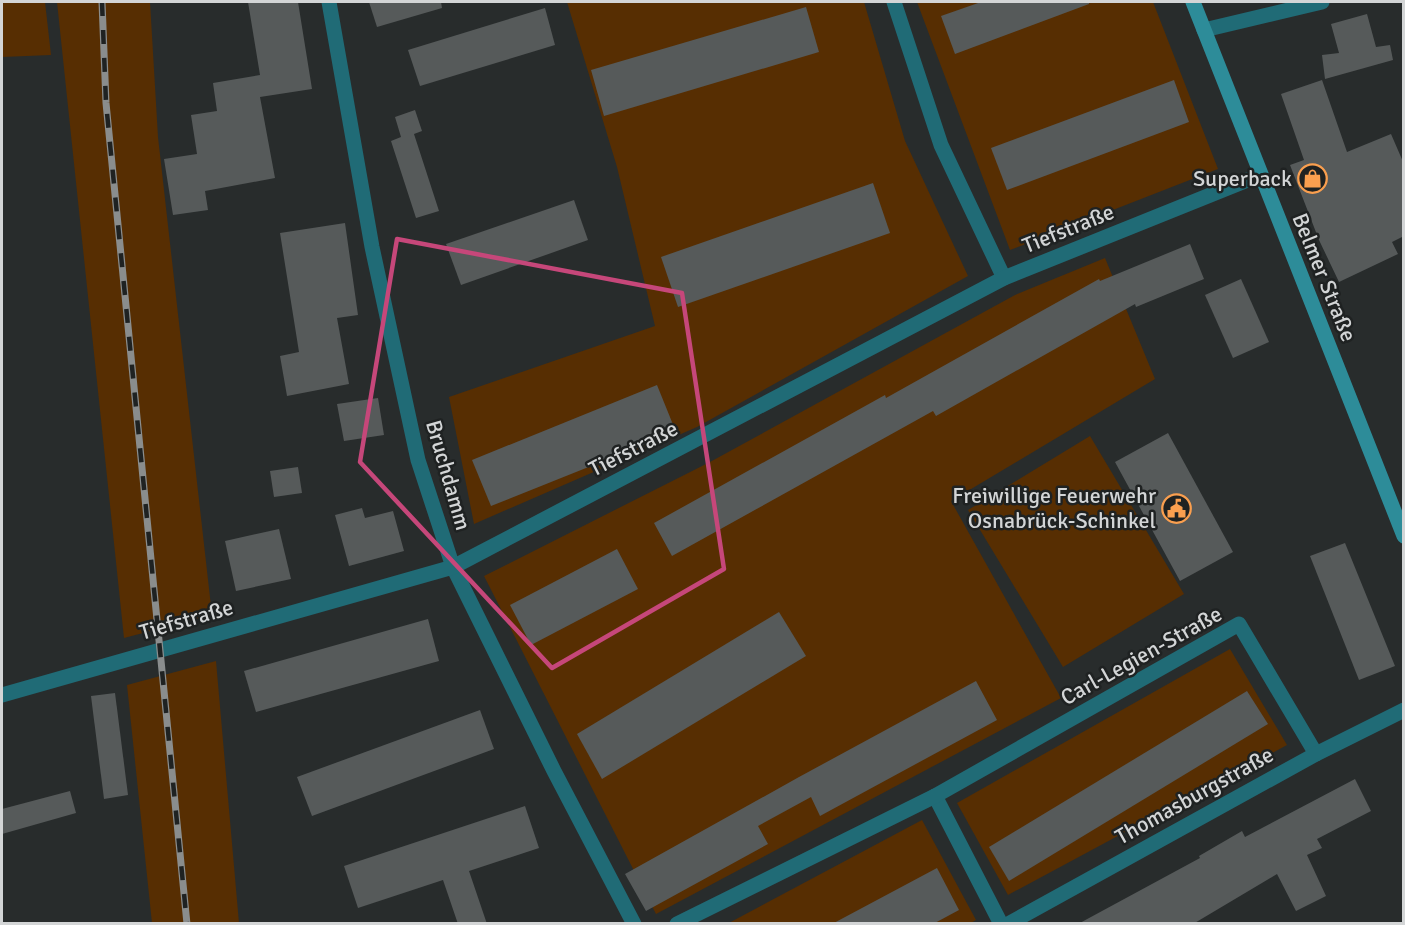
<svg xmlns="http://www.w3.org/2000/svg" width="1405" height="925" viewBox="0 0 1405 925" font-family="Signika,sans-serif">
<rect width="100%" height="100%" fill="#282c2c"/>
<g fill="#572e02">
<polygon points="2,2 45,2 51,55 2,57"/>
<polygon points="57,2 150,2 158,137 212,615 124,638"/>
<polygon points="567,2 864,2 905,141 968,276 697,427 474,524 449,397 655,326 617,167"/>
<polygon points="917,2 1153,2 1218,169 1010,250"/>
<polygon points="1105,258 1155,379 951,501 1061,698 656,914 484,576 710,462 1015,295"/>
<polygon points="1090,436 1184,594 1063,667 968,510"/>
<polygon points="1230,649 1287,745 1008,895 957,803"/>
<polygon points="216,661 239,923 152,923 127,685"/>
<polygon points="922,820 976,920 969,924 727,924"/>
</g>
<g fill="#565a5a">
<polygon points="248,2 298,2 312,89 260,97 275,178 205,191 208,210 173,215 164,159 197,154 191,115 217,111 213,83 260,75"/>
<polygon points="369,2 441,2 442,8 377,27"/>
<polygon points="981,2 1089,2 1089,4 955,54 941,16"/>
<polygon points="806,7 819,52 604,116 591,70"/>
<polygon points="545,8 555,45 420,86 408,50"/>
<polygon points="1367,14 1376,47 1390,45 1393,60 1325,79 1322,55 1339,53 1331,24"/>
<polygon points="1174,80 1189,122 1007,190 991,148"/>
<polygon points="1322,80 1347,152 1391,134 1404,164 1404,236 1392,242 1398,254 1339,282 1319,240 1290,165 1304,160 1281,94"/>
<polygon points="415,110 422,131 414,134 439,211 416,218 391,141 401,137 395,117"/>
<polygon points="873,183 890,233 678,307 661,257"/>
<polygon points="574,200 588,240 461,285 446,244"/>
<polygon points="345,223 358,315 337,318 349,384 287,396 280,356 299,352 280,233"/>
<polygon points="1190,244 1204,279 1136,307 1135,304 936,416 933,411 672,556 654,523 885,395 886,398 1099,279 1100,281"/>
<polygon points="1241,279 1269,342 1233,358 1205,295"/>
<polygon points="657,385 676,432 491,506 472,460"/>
<polygon points="378,398 384,435 344,441 337,404"/>
<polygon points="1168,433 1233,552 1180,581 1115,462"/>
<polygon points="298,467 302,493 274,497 270,471"/>
<polygon points="362,508 365,518 393,511 404,551 349,566 335,515"/>
<polygon points="279,529 291,579 236,591 225,541"/>
<polygon points="1345,543 1395,666 1359,680 1310,556"/>
<polygon points="617,549 638,589 531,645 510,605"/>
<polygon points="779,612 806,656 602,779 577,734"/>
<polygon points="428,619 439,661 256,712 244,671"/>
<polygon points="976,681 997,720 820,816 811,797 758,826 768,844 646,911 625,874 799,777"/>
<polygon points="1247,691 1268,724 1009,881 989,847"/>
<polygon points="115,693 128,795 104,799 91,696"/>
<polygon points="480,710 494,749 312,816 297,777"/>
<polygon points="1355,779 1371,811 1317,839 1322,848 1307,855 1326,896 1296,911 1277,874 1193,924 1078,924 1200,858 1199,856 1242,831 1245,837"/>
<polygon points="70,791 76,813 2,834 2,809"/>
<polygon points="525,806 539,848 469,871 487,924 458,924 443,880 358,908 344,866"/>
<polygon points="937,868 959,910 933,924 832,924"/>
</g>
<g fill="none" stroke-linecap="round" stroke-linejoin="round">
<g stroke="#206b76" stroke-width="15">
<polyline points="329,2 372,247 418,460 453,567 554,771 634,924"/>
<polyline points="894,2 941,145 1004,278"/>
<polyline points="1204,30 1322,2"/>
<polyline points="2,695 453,567 1004,278 1260,175"/>
<polyline points="935,796 1001,924"/>
<polyline points="677,924 935,796 1239,624 1316,754"/>
<polyline points="1008,924 1316,754 1404,710"/>
</g>
<polyline stroke="#2d8c99" stroke-width="15" points="1193,2 1404,536"/>
<defs>
<polyline id="rail" points="102,2 106,103 187,924"/>
</defs>
<use href="#rail" stroke="#8a8d8d" stroke-width="7"/>
<use href="#rail" stroke="#1f2222" stroke-width="4.5" stroke-dasharray="14" stroke-linecap="butt"/>
</g>
<path fill="none" stroke="#c6477a" stroke-width="4.5" stroke-linejoin="round" d="M397 239 682 293 724 569 552 668 360 462Z"/>
<defs>
<symbol id="shop-ring" viewBox="-11 -11 22 22"><circle r="9.5" fill="#1f2222" stroke="#fa9f4f" stroke-width="1.5"/><path d="M-5-2.5h2.3a2.7 3.5 0 0 1 5.4 0H5L5.5 6h-11ZM-1.5-2.5h3a1.5 2.3 0 0 0-3 0Z" fill="#fa9f4f"/></symbol>
<symbol id="civic-ring" viewBox="-11 -11 22 22"><circle r="9.5" fill="#1f2222" stroke="#fa9f4f" stroke-width="1.5"/><path d="M-.6-6.5H3V-4.5H.6V-3L4-1V1h2V6H-6V1h2V-1L-.6-3ZM-1.2 2.5V6h2.4V2.5Z" fill="#fa9f4f"/></symbol>
</defs>
<g fill-rule="evenodd">
<use href="#shop-ring" x="1296" y="162" width="33" height="33"/>
<use href="#civic-ring" x="1160" y="492" width="33" height="33"/>
</g>
<g text-anchor="middle" stroke-width="5" stroke-linejoin="round" paint-order="stroke">
<g font-size="22" fill="#d3d5d6" stroke="#1f2222" text-anchor="end">
<text x="1292" y="186">Superback</text>
<text x="1156" y="503">Freiwillige Feuerwehr<tspan x="1156" dy="25">Osnabrück-Schinkel</tspan></text>
</g>
<g font-size="22" fill="#d3d5d6" stroke="#1f2222">
<text transform="translate(1068 228) rotate(-22)" y="8">Tiefstraße</text>
<text transform="translate(1325 277) rotate(68)" y="8">Belmer Straße</text>
<text transform="translate(633 448) rotate(-27)" y="8">Tiefstraße</text>
<text transform="translate(449 475) rotate(74)" y="8">Bruchdamm</text>
<text transform="translate(186 619) rotate(-16)" y="8">Tiefstraße</text>
<text transform="translate(1141 655) rotate(-29)" y="8">Carl-Legien-Straße</text>
<text transform="translate(1194 795) rotate(-29)" y="8">Thomasburgstraße</text>
</g>
</g>
<rect width="1405" height="925" fill="none" stroke="#d3d5d6" stroke-width="6"/>
</svg>
